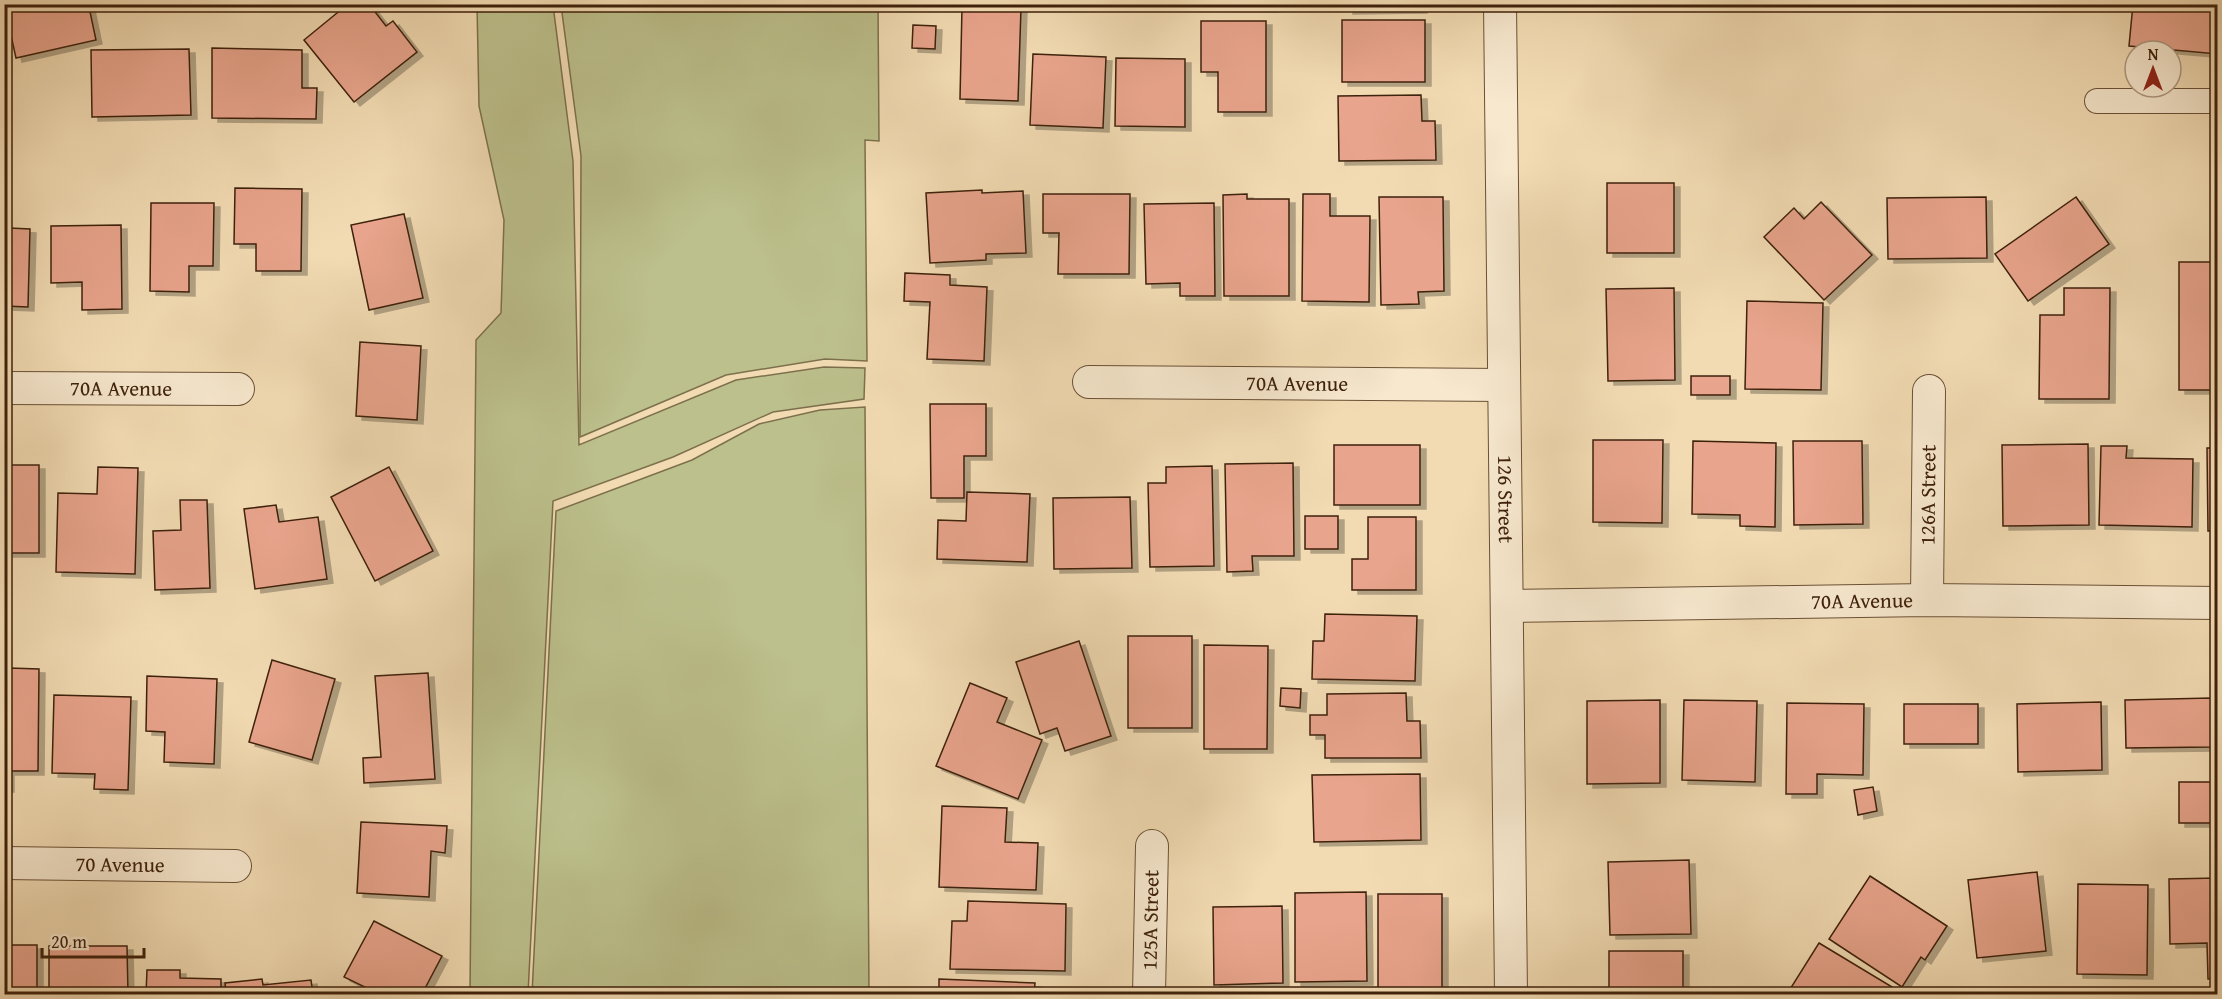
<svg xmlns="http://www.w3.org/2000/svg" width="2222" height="999" viewBox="0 0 2222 999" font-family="'Gentium Book Plus',serif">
<defs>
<filter id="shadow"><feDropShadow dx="6" dy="4" stdDeviation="0" flood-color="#0004"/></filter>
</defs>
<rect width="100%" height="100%" fill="#f2dbb3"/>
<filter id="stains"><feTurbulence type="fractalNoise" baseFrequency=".00333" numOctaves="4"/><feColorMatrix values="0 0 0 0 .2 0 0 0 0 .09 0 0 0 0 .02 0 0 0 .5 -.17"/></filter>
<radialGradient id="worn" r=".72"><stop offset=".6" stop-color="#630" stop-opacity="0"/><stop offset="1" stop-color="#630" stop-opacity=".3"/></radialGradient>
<g fill="#bcc08c" stroke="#7d704c" stroke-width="1.5">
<polygon points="477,5 553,5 573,161 579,445 736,380 824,367 865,368 864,399 773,412 673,457 553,501 528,994 470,994 476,340 501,313 504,220 479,106"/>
<polygon points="561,5 878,5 879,141 865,140 867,361 825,359 726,375 580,437 581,156"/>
<polygon points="865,407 869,994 532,994 556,511 692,460 759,424 820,410"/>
</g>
<g fill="#e8a48c" stroke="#3e210b" stroke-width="1.5" filter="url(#shadow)">
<polygon points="4,4 98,4 89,7 96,40 16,58"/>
<polygon points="348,4 369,4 386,26 393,21 417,52 354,102 304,40"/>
<polygon points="1197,4 1272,4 1272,8 1197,7"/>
<polygon points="1347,4 1421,4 1421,9 1347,10"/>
<polygon points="2133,4 2218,4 2218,54 2129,46"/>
<polygon points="962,7 1021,8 1018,101 960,99"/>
<rect x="1342" y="20" width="83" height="62"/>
<polygon points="1201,21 1266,21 1266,112 1218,112 1218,72 1201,72"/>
<polygon points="913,25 936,26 935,49 912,48"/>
<polygon points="212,48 302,50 302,88 317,88 316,119 212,118"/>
<polygon points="189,49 191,115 92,117 91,50"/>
<polygon points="1033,54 1106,57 1103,128 1030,125"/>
<polygon points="1116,58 1185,59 1185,127 1115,126"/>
<polygon points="1421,95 1422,121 1435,121 1436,160 1339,161 1338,96"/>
<rect x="1607" y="183" width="67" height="70"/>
<polygon points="235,188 302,189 301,271 256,271 256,244 234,244"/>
<polygon points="982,190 982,193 1023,191 1026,253 986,254 986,260 930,263 926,193"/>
<polygon points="1043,194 1130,194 1129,274 1058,274 1059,233 1043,233"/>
<polygon points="1247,194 1247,199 1289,199 1289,296 1224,296 1223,195"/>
<polygon points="1303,194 1330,194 1330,216 1370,216 1369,302 1302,301"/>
<polygon points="1379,197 1443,197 1444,291 1418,292 1419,304 1381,305"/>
<polygon points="1986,197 1987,258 1888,259 1887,198"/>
<polygon points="2076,197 2109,244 2028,301 1995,254"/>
<polygon points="1821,202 1872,255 1824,300 1764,237 1794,208 1804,219"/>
<polygon points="151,203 214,203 213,266 189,266 189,292 150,291"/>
<polygon points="1214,203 1215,296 1180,296 1180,283 1146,284 1144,204"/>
<polygon points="404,214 423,298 369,310 351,225"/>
<polygon points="121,225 122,309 82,310 82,282 51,283 51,226"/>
<polygon points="9,228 30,229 28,307 4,306 4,245 9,245"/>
<polygon points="2179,262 2216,262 2218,390 2179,390"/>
<polygon points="905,273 950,275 950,285 987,287 984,361 927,359 930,302 904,301"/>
<polygon points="1674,288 1675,380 1608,381 1606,289"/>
<polygon points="2064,288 2110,288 2109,399 2039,399 2040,315 2064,315"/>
<polygon points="1747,301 1823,303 1821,390 1745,389"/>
<polygon points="360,342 421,346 417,420 356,416"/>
<rect x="1691" y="376" width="39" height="19"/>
<polygon points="930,404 986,404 986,456 964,456 964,498 931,498"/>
<polygon points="1593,440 1663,440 1662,523 1593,522"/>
<polygon points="1693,441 1776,443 1775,527 1740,526 1740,515 1692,514"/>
<polygon points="1793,441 1862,441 1863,524 1794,525"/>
<polygon points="2088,444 2089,525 2003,526 2002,445"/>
<rect x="1334" y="445" width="86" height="60"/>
<polygon points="2101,446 2127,446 2126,458 2193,459 2192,527 2099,525"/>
<polygon points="2207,448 2218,448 2218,531 2208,531"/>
<polygon points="1293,463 1294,556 1252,556 1253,571 1227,572 1225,464"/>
<rect x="4" y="465" width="35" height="88"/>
<polygon points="1212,466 1214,566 1150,567 1148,483 1166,483 1166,467"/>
<polygon points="98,467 138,468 135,574 56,572 58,493 97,494"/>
<polygon points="389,467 433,551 375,581 331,497"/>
<polygon points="967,492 1030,494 1027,562 937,559 938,520 966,521"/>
<polygon points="1130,497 1132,568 1054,569 1053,498"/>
<polygon points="180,500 207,500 210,588 155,590 153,531 181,530"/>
<polygon points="276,505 279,522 318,517 327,579 255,589 244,509"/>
<rect x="1305" y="516" width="33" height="33"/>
<polygon points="1368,517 1416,517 1416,590 1352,590 1352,559 1368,559"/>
<polygon points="1325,614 1417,616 1415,681 1312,679 1313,641 1324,641"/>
<rect x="1128" y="636" width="64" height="92"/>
<polygon points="1079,641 1111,736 1065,751 1057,728 1040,734 1016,662"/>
<polygon points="1204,645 1268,646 1267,749 1204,749"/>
<polygon points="272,660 335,679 312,760 249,742"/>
<polygon points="9,668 39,669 38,771 8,771 8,788 4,788 4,687 9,687"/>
<polygon points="428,673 435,779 364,783 363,758 381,757 375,676"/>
<polygon points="147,676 217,679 214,764 164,762 165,732 146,731"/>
<polygon points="970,683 1007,698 997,722 1042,740 1018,799 936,766"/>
<polygon points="1281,688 1301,689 1300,708 1280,706"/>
<polygon points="1406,693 1407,721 1420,721 1421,758 1325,758 1325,735 1310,735 1310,715 1327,715 1327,694"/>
<polygon points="54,695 131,697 128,790 94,789 95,774 52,773"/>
<polygon points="2211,698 2211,747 2126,748 2125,700"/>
<polygon points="1660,700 1660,783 1587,784 1587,701"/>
<polygon points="1684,700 1757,701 1755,782 1682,780"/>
<polygon points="2101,702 2102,770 2018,772 2017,704"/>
<polygon points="1787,703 1864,704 1863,775 1817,774 1817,794 1786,794"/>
<rect x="1904" y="704" width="74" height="40"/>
<polygon points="1420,774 1421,840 1314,842 1312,775"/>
<rect x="2179" y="782" width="39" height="41"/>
<polygon points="1873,787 1877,811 1858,815 1854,790"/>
<polygon points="942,806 1007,808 1005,842 1038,843 1036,890 939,887"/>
<polygon points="361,822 447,826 445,853 431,851 429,897 357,893"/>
<polygon points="1689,860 1691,934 1610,935 1608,862"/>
<polygon points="2037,872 2046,951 1977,958 1968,880"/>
<polygon points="1870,876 1947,926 1925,960 1921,957 1902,987 1829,939"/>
<polygon points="2218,878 2218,979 2208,979 2207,943 2170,944 2169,879"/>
<polygon points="2078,884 2148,885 2147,975 2077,974"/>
<polygon points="1366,892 1367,981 1295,982 1295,893"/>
<rect x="1378" y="894" width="64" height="94"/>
<polygon points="968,901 1066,904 1065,971 950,969 952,921 967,921"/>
<polygon points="1282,906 1283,983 1214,985 1213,907"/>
<polygon points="374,921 442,956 422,994 379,994 344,977"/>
<polygon points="1819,943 1897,990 1894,994 1787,994"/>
<rect x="4" y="945" width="33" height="49"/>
<polygon points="49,946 127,946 128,994 49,994"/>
<rect x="1609" y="951" width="74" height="43"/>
<polygon points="147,970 180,970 180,978 221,979 221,994 146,994"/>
<polygon points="262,979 263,985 311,980 313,994 226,994 225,983"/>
<polygon points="939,979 1035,983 1034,994 939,994"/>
</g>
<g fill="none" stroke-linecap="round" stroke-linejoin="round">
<defs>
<polyline id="pedestrian" points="2097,101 2218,101"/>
<g id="minor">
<path id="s1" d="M1500 4 1511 994"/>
<path id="s2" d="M1089 382 1504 385"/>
<path id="s3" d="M4 388 238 389"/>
<path id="s4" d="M1927 600 1929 391"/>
<path id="s5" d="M1508 606 1927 600 2218 603"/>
<path id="s6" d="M4 863 235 866"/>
<path id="s7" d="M1149 994 1152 846"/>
</g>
</defs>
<use href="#pedestrian" stroke="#6b5035" stroke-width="26"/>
<use href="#minor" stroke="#6b5035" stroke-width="34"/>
<use href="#pedestrian" stroke="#f7e8ce" stroke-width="24"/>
<use href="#minor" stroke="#f7e8ce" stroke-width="32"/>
</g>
<g text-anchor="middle" stroke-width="6" stroke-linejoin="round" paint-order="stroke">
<g font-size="21" fill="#3e210b" stroke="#f7e8ce">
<text dy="7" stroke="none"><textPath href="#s2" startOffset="208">70A Avenue</textPath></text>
<text dy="7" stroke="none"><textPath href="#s3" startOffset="117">70A Avenue</textPath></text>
<text dy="7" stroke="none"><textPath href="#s4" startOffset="105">126A Street</textPath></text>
<text dy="7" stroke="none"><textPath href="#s1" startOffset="495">126 Street</textPath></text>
<text dy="7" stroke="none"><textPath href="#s5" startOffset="354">70A Avenue</textPath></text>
<text dy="7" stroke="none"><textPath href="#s6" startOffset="116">70 Avenue</textPath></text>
<text dy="7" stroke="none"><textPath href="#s7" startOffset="74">125A Street</textPath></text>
</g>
</g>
<rect width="2222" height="999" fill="none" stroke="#f2dbb3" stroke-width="24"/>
<rect x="6" y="6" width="2210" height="987" fill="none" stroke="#3e210b" stroke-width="3"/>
<rect x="12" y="12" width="2198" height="975" fill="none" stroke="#3e210b" stroke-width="1.5"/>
<g transform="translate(2153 69)"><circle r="28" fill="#f7e8ce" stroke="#ad9880" stroke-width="1.5"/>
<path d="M0-4.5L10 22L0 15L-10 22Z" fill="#8f2418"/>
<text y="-9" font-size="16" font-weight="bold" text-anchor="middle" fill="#3e210b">N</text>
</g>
<path d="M42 948v9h102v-9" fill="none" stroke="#3e210b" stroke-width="3"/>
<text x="51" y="948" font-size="18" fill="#3e210b" stroke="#f7e8ce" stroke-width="4.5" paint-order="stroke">20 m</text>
<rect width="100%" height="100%" filter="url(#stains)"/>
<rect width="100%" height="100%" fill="url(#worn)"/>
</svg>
